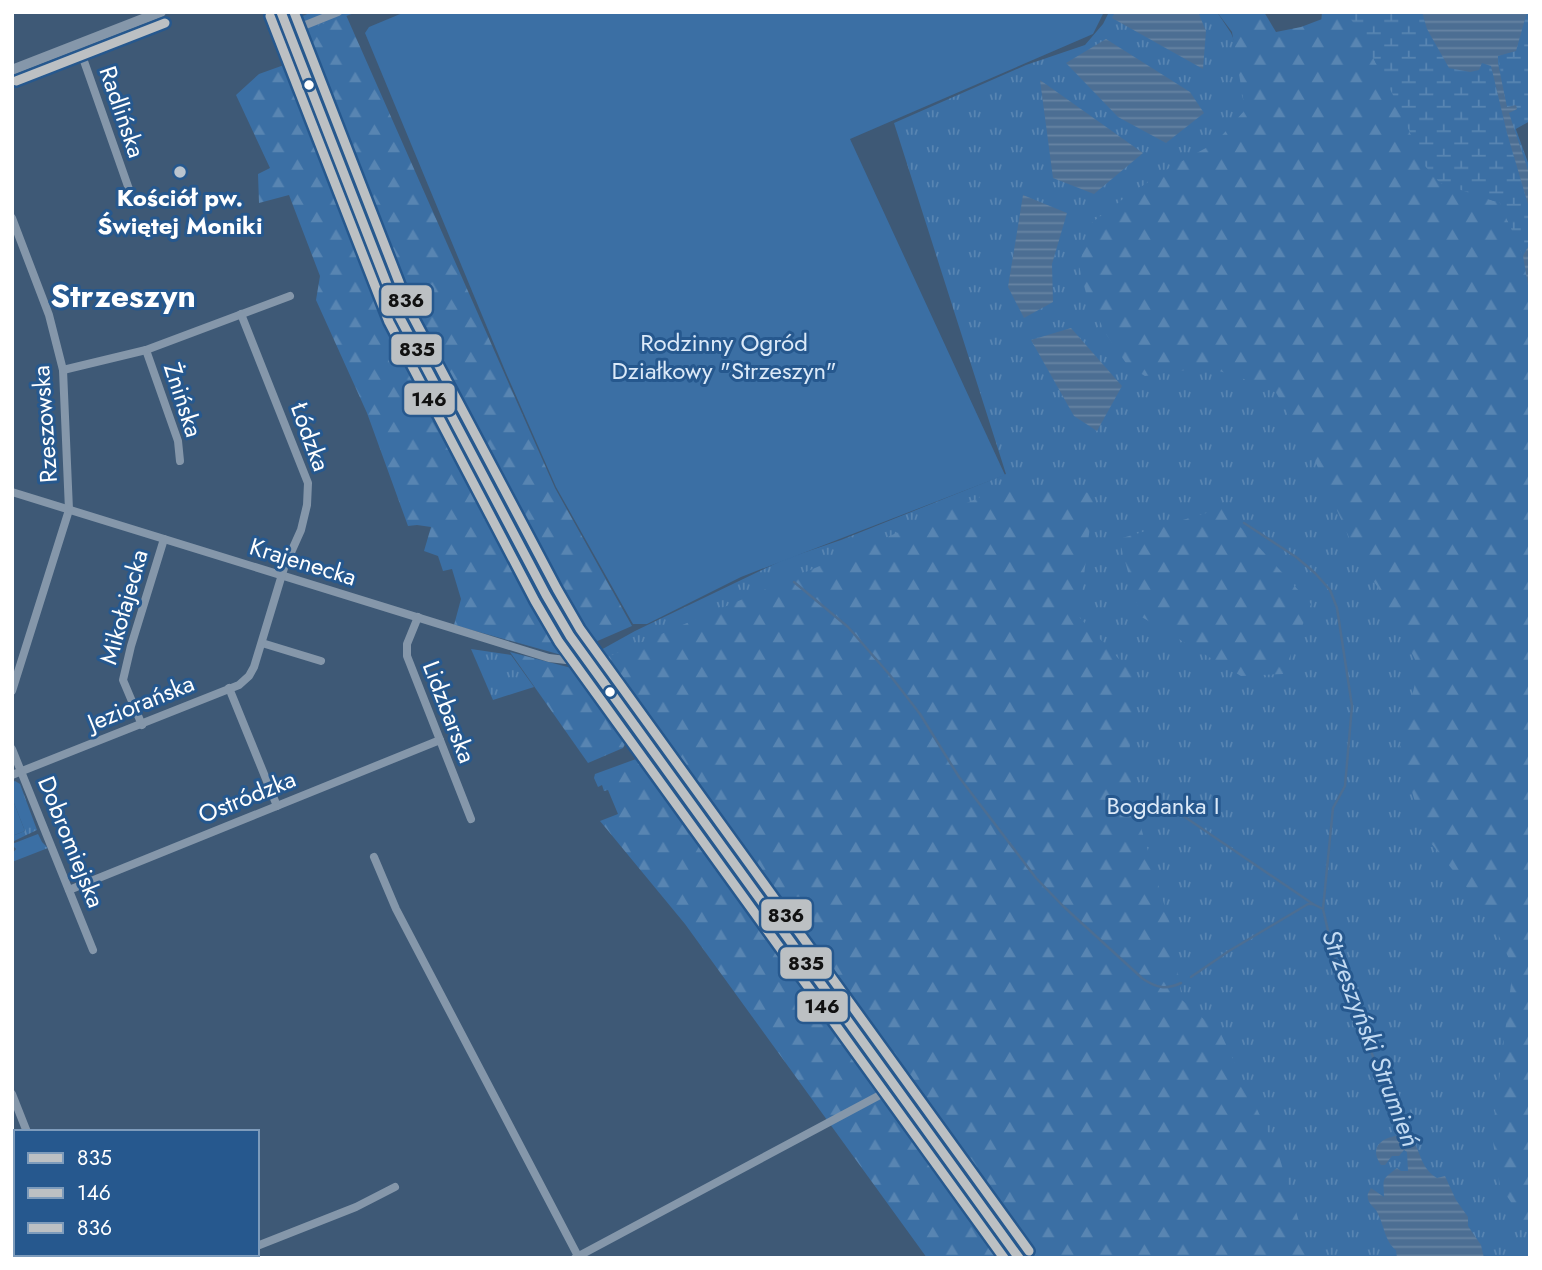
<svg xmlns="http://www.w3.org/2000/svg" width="1542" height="1270" viewBox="0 0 1542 1270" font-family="Jost,sans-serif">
<defs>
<pattern id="grass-tufts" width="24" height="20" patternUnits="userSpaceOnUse" patternTransform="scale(1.75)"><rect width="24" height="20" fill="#3b6fa4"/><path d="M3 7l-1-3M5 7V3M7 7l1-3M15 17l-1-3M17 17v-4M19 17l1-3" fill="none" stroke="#5885b2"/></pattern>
<pattern id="forest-firs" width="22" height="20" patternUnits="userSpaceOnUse" patternTransform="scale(1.75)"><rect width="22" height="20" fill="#3b6fa4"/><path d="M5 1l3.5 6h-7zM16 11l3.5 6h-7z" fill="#5885b2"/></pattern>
<pattern id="wetland-marsh" width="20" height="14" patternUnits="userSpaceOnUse" patternTransform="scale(1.75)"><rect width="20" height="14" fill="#3b6fa4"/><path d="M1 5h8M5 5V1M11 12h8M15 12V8" fill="none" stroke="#5885b2"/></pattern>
<pattern id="water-rules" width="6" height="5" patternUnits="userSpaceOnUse" patternTransform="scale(1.75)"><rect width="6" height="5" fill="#4c6e93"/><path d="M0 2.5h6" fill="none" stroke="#6784a3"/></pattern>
</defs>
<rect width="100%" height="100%" fill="#3e5976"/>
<g fill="url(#grass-tufts)">
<polygon points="312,12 357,12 303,32 298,18"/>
<polygon points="1109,12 1217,12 1231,33 1240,55 1319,46 1322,12 1530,12 1507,105 1530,168 1530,1258 1034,1258 599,651 635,631 785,559 841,540 1006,474 894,123 1026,65 1085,45 1103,24"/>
<polygon points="471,649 511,655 534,687 493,700"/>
<polygon points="15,781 20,784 37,830 12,842 12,836 25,831 12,798 12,782"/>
<polygon points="38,834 42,842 48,848 12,862 12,854 16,849 12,844"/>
</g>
<g fill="url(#forest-firs)">
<polygon points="1217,12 1264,12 1276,32 1301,27 1330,16 1331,12 1345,12 1356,26 1393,95 1425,166 1440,183 1500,203 1523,256 1530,296 1530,1230 1500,1186 1492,1136 1513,968 1490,916 1426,837 1399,750 1419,667 1377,586 1360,562 1315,461 1274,389 1207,367 1145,376 1128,366 1106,334 1086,293 1079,266 1090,224 1127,196 1171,167 1215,143 1245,110 1232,32"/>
<polygon points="346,15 555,488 632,626 586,646 396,294 296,34"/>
<polygon points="284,65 287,66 323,159 347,199 399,326 570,644 569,651 565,656 454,625 461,599 452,569 443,571 438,556 424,551 431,527 417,525 408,526 367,413 316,300 320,276 289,195 259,203 258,174 270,168 236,95 259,74"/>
<polygon points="1006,486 1094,493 1079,617 1136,677 1128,767 1142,831 1171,927 1182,1000 1221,1034 1278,1153 1305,1241 1315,1258 1029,1258 596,662"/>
<polygon points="1223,508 1311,604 1283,674 1241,676 1140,616 1119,539"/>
<polygon points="510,652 583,671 625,729 625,744 623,748 588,763"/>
<polygon points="636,759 646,759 1005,1258 927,1258 685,924 600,821 618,814 608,790 604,791 602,785 598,787 594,778 595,774"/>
</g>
<g fill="url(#wetland-marsh)">
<polygon points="1345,12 1422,12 1427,29 1482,63 1491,66 1507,133 1530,211 1530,243 1523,256 1500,203 1440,183 1425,166 1393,95 1356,26"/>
<polygon points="1527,12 1530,12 1530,121 1514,130 1508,112 1517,109 1507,108 1498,56 1516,51"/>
</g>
<g fill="#3b6fa4">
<polygon points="405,12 1104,12 1093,34 850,139 1005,475 741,577 647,624 633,624 556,487 506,373 365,33 369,27"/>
<polygon points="12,798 25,831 12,836"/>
</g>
<g fill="url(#water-rules)">
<polygon points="1115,12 1198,12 1206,31 1203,69 1112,18"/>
<polygon points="1422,12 1527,12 1516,51 1498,56 1498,63 1507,107 1516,105 1517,109 1509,113 1530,176 1530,211 1507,133 1491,66 1482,63 1479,70 1470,72 1449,68 1427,29"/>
<polygon points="1106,39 1190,92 1204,113 1166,143 1118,117 1066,63"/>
<polygon points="1040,80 1143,153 1094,194 1053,178"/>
<polygon points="1023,195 1067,213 1052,264 1053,302 1024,318 1008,287"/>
<polygon points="1530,243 1530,296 1523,256"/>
<polygon points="1071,328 1122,386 1097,431 1074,416 1031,340"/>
<path d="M1401 1135 1411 1137C1421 1151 1420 1168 1437 1178L1445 1176 1456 1200 1468 1217V1226L1481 1245 1484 1258H1397L1396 1250C1385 1242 1384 1225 1378 1214 1376 1208 1370 1206 1368 1199 1367 1193 1368 1194 1371 1188L1384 1197C1384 1178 1380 1181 1397 1168L1401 1171H1408L1407 1152 1404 1150 1399 1156H1392L1385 1165H1381C1368 1146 1383 1137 1401 1135Z"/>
</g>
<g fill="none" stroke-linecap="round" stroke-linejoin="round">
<g stroke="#4c6e93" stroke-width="2.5">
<polyline points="1244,523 1296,557 1315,573 1330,590 1337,608 1352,706 1345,786 1333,808 1323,909 1334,957 1405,1138"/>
<path d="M794 582 848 627 889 674 920 714 959 777 1036 878 1063 906 1143 979C1157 988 1166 990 1181 983"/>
<polyline points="1176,811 1313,904"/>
<polyline points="1191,977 1229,951 1308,904 1313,904 1323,909"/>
</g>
<g stroke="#8597aa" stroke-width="8">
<polyline points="288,32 338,12"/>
<polyline points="78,44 130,192"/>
<polyline points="12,218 49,315 63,370 69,510 12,691"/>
<polyline points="146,350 178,441 180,461"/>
<polyline points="63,370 146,350 290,296"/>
<polyline points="12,492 549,658 566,660 584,657"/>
<polyline points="418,617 407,644 407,656 471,819"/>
<polyline points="262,643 321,661"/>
<polyline points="229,688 277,806"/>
<polyline points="142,725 123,680 131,646 164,539"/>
<polyline points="12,749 93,950"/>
<polyline points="12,775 239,685 249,676 254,667 284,568 301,530 307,505 308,483 241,314"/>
<polyline points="374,857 396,909 579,1258"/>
<polyline points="69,890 440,740"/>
<polyline points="12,1094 27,1132"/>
<polyline points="12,1188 16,1187"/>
<polyline points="257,1246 356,1207 395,1187"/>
<polyline points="76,1254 77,1258"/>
<polyline points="227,1258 236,1254"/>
<polyline points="575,1258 895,1087"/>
</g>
<g stroke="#8597aa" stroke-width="10">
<polyline points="281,12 400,318 546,595 570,636 1019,1258"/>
<polyline points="12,70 161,12"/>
</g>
<defs>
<polyline id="bus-1" points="281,12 400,318 546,595 570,636 1019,1258"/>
<g id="bus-2">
<polyline points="270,16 389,322 535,601 559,642 1004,1258"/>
<polyline points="16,81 165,23"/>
</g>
<polyline id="bus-3" points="294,12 411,313 557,589 580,629 1029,1251"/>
</defs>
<use href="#bus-1" stroke="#26588e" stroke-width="14"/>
<use href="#bus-2" stroke="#26588e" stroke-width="14"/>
<use href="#bus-3" stroke="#26588e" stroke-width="14"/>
<use href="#bus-1" stroke="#bcc0c3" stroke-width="9"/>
<use href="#bus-2" stroke="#bcc0c3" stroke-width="9"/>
<use href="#bus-3" stroke="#bcc0c3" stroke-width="9"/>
</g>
<g fill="#fff" stroke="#26588e" stroke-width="2.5">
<circle cx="309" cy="85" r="6"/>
<circle cx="610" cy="692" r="6"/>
</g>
<circle fill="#bbc5cf" stroke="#26588e" stroke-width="2.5" cx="180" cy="172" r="7"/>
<g text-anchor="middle" stroke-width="6" stroke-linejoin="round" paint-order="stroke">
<g font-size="24" fill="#fff" stroke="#26588e">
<text transform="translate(122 112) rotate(71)" y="8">Radlińska</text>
<text transform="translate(183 400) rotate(72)" y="8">Żnińska</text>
<text transform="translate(45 424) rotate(-94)" y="8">Rzeszowska</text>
<text transform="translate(310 437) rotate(70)" y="8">Łódzka</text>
<text transform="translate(303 562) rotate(17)" y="8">Krajenecka</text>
<text transform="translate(124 607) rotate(-74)" y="8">Mikołajecka</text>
<text transform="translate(141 703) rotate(-22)" y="8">Jeziorańska</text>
<text transform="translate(449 712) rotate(69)" y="8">Lidzbarska</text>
<text transform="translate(247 797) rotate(-22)" y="8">Ostródzka</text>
<text transform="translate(71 842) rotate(68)" y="8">Dobromiejska</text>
</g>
<g font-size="24" font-weight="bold" fill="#fff" stroke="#26588e">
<text x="180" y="206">Kościół pw.<tspan x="180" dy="28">Świętej Moniki</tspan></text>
</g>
<g font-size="24" fill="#dbe9f8" stroke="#26588e">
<text x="724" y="351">Rodzinny Ogród<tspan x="724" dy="28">Działkowy "Strzeszyn"</tspan></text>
<text x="1163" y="814">Bogdanka I</text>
</g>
<g font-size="26" font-style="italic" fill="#c2daf2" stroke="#26588e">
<text transform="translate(1371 1038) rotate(69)" y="9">Strzeszyński Strumień</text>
</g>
<g font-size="32" font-weight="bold" fill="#fff" stroke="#26588e">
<text x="123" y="307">Strzeszyn</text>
</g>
</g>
<g stroke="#26588e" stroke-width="2.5">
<rect x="380" y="284" width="53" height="33" rx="7" fill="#bcc0c3"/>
<rect x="390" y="333" width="53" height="33" rx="7" fill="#bcc0c3"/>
<rect x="403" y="382" width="53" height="34" rx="7" fill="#bcc0c3"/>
<rect x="760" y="898" width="53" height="34" rx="7" fill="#bcc0c3"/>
<rect x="779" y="946" width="54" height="34" rx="7" fill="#bcc0c3"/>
<rect x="796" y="990" width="53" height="33" rx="7" fill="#bcc0c3"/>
</g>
<g font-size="19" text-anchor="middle" font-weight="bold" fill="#111">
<text x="406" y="307">836</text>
<text x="417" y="356">835</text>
<text x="429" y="406">146</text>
<text x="786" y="922">836</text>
<text x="806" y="970">835</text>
<text x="822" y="1013">146</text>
</g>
<rect width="1542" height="1270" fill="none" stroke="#ffffff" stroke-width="28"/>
<rect x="14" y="1130" width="245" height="126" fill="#26588e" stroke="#7d9bbb" stroke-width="2"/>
<rect x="28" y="1153" width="35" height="10" fill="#bcc0c3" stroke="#7d9bbb" stroke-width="2"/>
<text x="77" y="1165" font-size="21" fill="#ffffff">835</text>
<rect x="28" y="1188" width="35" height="10" fill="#bcc0c3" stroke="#7d9bbb" stroke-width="2"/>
<text x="77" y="1200" font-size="21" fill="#ffffff">146</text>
<rect x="28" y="1223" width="35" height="10" fill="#bcc0c3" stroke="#7d9bbb" stroke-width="2"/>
<text x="77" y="1235" font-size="21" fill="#ffffff">836</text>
</svg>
